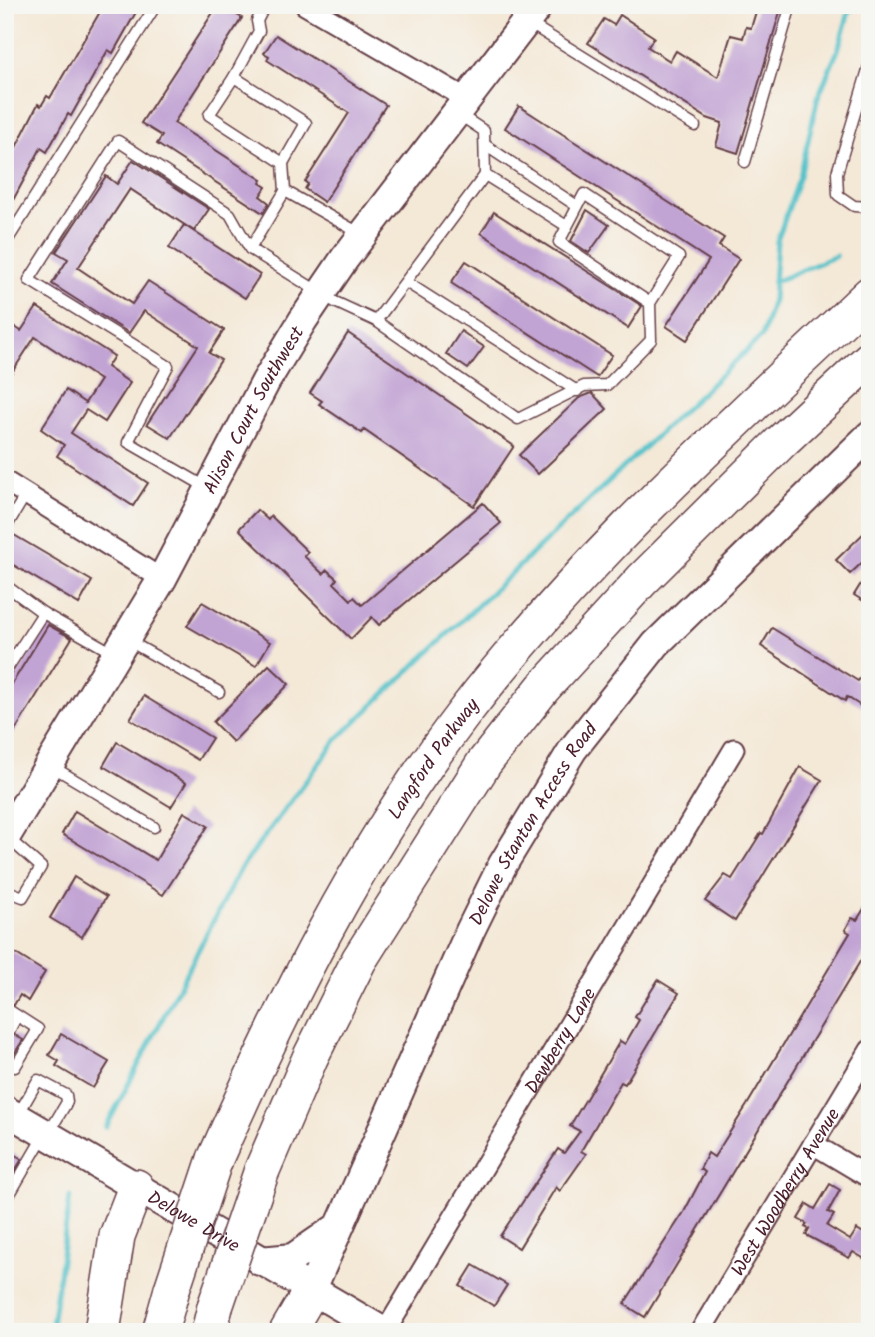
<svg xmlns="http://www.w3.org/2000/svg" width="875" height="1337" viewBox="0 0 875 1337" font-family="Kalam,sans-serif">
<rect width="100%" height="100%" fill="#f6f6f2"/>
<filter id="ink" filterUnits="userSpaceOnUse"><feTurbulence type="fractalNoise" baseFrequency=".0143" numOctaves="2"/><feDisplacementMap in="SourceGraphic" scale="14" xChannelSelector="R" yChannelSelector="G"/><feConvolveMatrix kernelMatrix="1 2 1 2 8 2 1 2 1" color-interpolation-filters="sRGB"/></filter>
<filter id="wash" filterUnits="userSpaceOnUse"><feTurbulence type="fractalNoise" baseFrequency=".00686" numOctaves="4" result="noise"/><feDisplacementMap in="SourceGraphic" scale="28" xChannelSelector="R" yChannelSelector="G"/><feGaussianBlur stdDeviation="1.57" result="paint"/><feColorMatrix in="noise" values="0 0 0 0 0 0 0 0 0 0 0 0 0 0 0 0 0 1.4 0 .05"/><feComposite in="paint" operator="in"/></filter>
<g filter="url(#wash)">
<rect width="100%" height="100%" fill="#f4e8d6"/>
<g fill="none" stroke-linecap="round" stroke-linejoin="round">
<g stroke="#53c1c9" stroke-width="5">
<polyline points="774,282 836,256"/>
<polyline points="106,1127 241,868 338,738 762,336 773,300 777,241 800,176 818,97 838,50 851,5"/>
<polyline points="51,1332 70,1197"/>
</g>
</g>
<g id="blocks">
<g fill="#c2a4d4">
<polygon points="104,5 140,5 113,53 108,50 71,116 68,114 47,152 41,148 5,215 5,152 12,155 38,104 41,106 47,96 50,98"/>
<polygon points="218,5 232,5 240,10 237,15 242,18 174,123 262,180 260,183 266,187 260,196 269,203 263,213 157,144 162,136 141,123"/>
<polygon points="758,5 782,5 738,153 716,146 722,123 707,118 588,43 604,19 614,25 620,15 654,37 648,47 670,61 676,51 718,77 731,35 743,38 746,27 751,28"/>
<polygon points="276,35 386,105 324,202 305,189 308,184 305,182 349,113 267,60 269,56 264,53"/>
<polygon points="519,106 724,238 719,246 739,259 687,340 666,326 709,260 505,128"/>
<polygon points="133,160 209,209 194,231 130,189 78,268 132,304 148,281 224,330 209,353 221,360 170,438 147,424 198,346 144,311 129,333 52,284 68,259 56,252 106,176 117,184"/>
<polygon points="587,210 609,225 589,253 571,241"/>
<polygon points="494,212 642,306 628,328 481,233"/>
<polygon points="184,225 260,275 245,298 169,248"/>
<polygon points="466,261 612,355 597,377 451,283"/>
<polygon points="37,307 114,356 107,367 130,383 105,422 86,410 71,433 148,483 133,506 57,456 64,445 41,429 66,390 85,403 100,380 35,337 5,383 5,332 10,324 21,331"/>
<polygon points="461,331 484,347 468,369 446,354"/>
<polygon points="348,333 514,446 474,506 364,430 362,433 319,404 322,401 310,393"/>
<polygon points="592,393 607,409 538,474 519,455 579,398"/>
<polygon points="483,503 501,523 379,625 372,617 351,639 239,529 257,510 268,520 271,516 308,552 304,556 323,574 327,570 337,579 334,583 351,600 354,597 362,605"/>
<polygon points="870,527 870,555 850,574 836,560"/>
<polygon points="14,535 92,581 79,604 5,560 5,549"/>
<polygon points="870,569 870,605 854,595"/>
<polygon points="202,602 270,642 256,666 187,626"/>
<polygon points="48,625 72,638 5,747 5,695"/>
<polygon points="772,628 858,681 860,678 870,684 870,712 847,697 845,701 761,646"/>
<polygon points="269,665 289,684 233,742 213,722"/>
<polygon points="144,696 212,738 198,760 130,719"/>
<polygon points="117,742 186,783 171,807 103,766"/>
<polygon points="800,767 822,780 735,921 705,901 725,875 732,879 761,833 763,834"/>
<polygon points="75,811 156,860 184,812 208,826 163,895 62,834"/>
<polygon points="74,877 106,897 82,937 50,918"/>
<polygon points="870,899 870,945 645,1317 624,1304 684,1212 705,1172 700,1169 708,1153 714,1157 747,1105 850,933 845,930 852,918 857,920"/>
<polygon points="5,947 45,972 28,1001 20,995 14,1005 5,1005"/>
<polygon points="658,980 679,993 625,1084 621,1082 581,1151 586,1154 560,1191 556,1187 519,1248 500,1236 558,1149 564,1153 580,1131 570,1126 620,1041 625,1044 639,1020 635,1017"/>
<polygon points="61,1034 109,1062 93,1088 56,1066 59,1061 49,1055"/>
<polygon points="15,1035 23,1040 14,1054 5,1049 5,1037"/>
<polygon points="5,1149 22,1159 5,1187"/>
<polygon points="830,1184 840,1190 828,1212 834,1215 827,1226 850,1240 857,1229 870,1237 870,1262 853,1252 849,1258 806,1235 809,1229 805,1227 807,1224 798,1219 807,1204 815,1209"/>
<polygon points="473,1265 507,1285 494,1306 460,1286"/>
</g>
</g>
</g>
<g filter="url(#ink)">
<use href="#blocks" fill-opacity="0" stroke="#643d45" stroke-width="2"/>
<g fill="none" stroke-linecap="round" stroke-linejoin="round">
<defs>
<g id="lane">
<polyline points="527,22 695,126"/>
<polyline points="870,63 837,173 838,195 854,206 870,207"/>
<polyline points="234,77 209,115 283,163"/>
<polyline points="485,145 577,206"/>
<polyline points="745,162 791,5"/>
<polyline points="485,175 565,225"/>
<polyline points="285,191 361,234"/>
<polyline points="5,244 156,5"/>
<polyline points="250,249 285,191 283,163 306,123 234,77 259,31 257,21 265,5"/>
<polyline points="406,282 577,391"/>
<polyline points="376,321 485,175 484,131 457,113"/>
<polyline points="206,487 128,442 168,366 29,280 118,141 230,214 250,249 335,302 376,321 518,419 584,386 607,385 651,340 650,303 559,242 584,194 679,257 650,303"/>
<polyline points="5,529 26,494"/>
<polyline points="5,585 43,613 113,653"/>
<polyline points="129,641 219,692"/>
<polyline points="5,672 43,613"/>
<polyline points="53,767 154,827"/>
<polyline points="5,890 23,897 41,867 9,839"/>
<polyline points="9,1031 17,1016"/>
<polyline points="5,1061 15,1067 38,1029 10,1011"/>
<polyline points="19,1113 38,1080 66,1095 67,1102 48,1134"/>
<polyline points="11,1192 43,1137"/>
</g>
<g id="street">
<polyline points="305,5 467,99"/>
<polyline points="5,481 162,579"/>
<polyline points="813,1144 870,1178"/>
<path id="s1" d="M385 1332 734 749"/>
<path id="s2" d="M700 1332 870 1050"/>
</g>
<g id="secondary">
<path id="s3" d="M5 838 162 579 266 381 303 320 345 258 539 5"/>
<path id="s4" d="M5 1110 384 1332"/>
<polyline points="260,1261 293,1258 338,1227"/>
<path id="s5" d="M311 1291 470 931 503 864 573 749 656 644 870 435"/>
</g>
<g id="highway">
<path id="s6" d="M215 1159C284 1003 360 849 464 713 583 558 729 428 870 294"/>
<polyline points="262,1170 310,1058 359,960 484,763 543,688 642,580 782,441 870,359"/>
<polyline points="102,1332 117,1236 136,1187"/>
<polyline points="160,1332 172,1289"/>
<polyline points="209,1332 215,1307"/>
<polyline points="287,1332 311,1291"/>
</g>
</defs>
<use href="#lane" stroke="#643d45" stroke-width="13"/>
<use href="#street" stroke="#643d45" stroke-width="23"/>
<use href="#secondary" stroke="#643d45" stroke-width="32"/>
<use href="#highway" stroke="#643d45" stroke-width="38"/>
<use href="#lane" stroke="#fff" stroke-width="10"/>
<use href="#street" stroke="#fff" stroke-width="19"/>
<use href="#secondary" stroke="#fff" stroke-width="28"/>
<use href="#highway" stroke="#fff" stroke-width="35"/>
<defs>
<g id="highway-bridge">
<polyline points="172,1289 215,1159"/>
<polyline points="215,1307 262,1170"/>
</g>
</defs>
<use href="#highway-bridge" stroke="#643d45" stroke-width="38" stroke-linecap="butt"/>
<use href="#highway-bridge" stroke="#fff" stroke-width="35"/>
</g>
</g>
<g text-anchor="middle" stroke-width="7" stroke-linejoin="round" paint-order="stroke">
<g font-size="19" fill="#4a1f2b" stroke="#f6f6f2">
<text dy="7" stroke="none"><textPath href="#s3" startOffset="495">Alison Court Southwest</textPath></text>
<text dy="7" stroke="none"><textPath href="#s6" startOffset="457">Langford Parkway</textPath></text>
<text dy="7" stroke="none"><textPath href="#s5" startOffset="518">Delowe Stanton Access Road</textPath></text>
<text dy="7" stroke="none"><textPath href="#s1" startOffset="340">Dewberry Lane</textPath></text>
<text dy="7" stroke="none"><textPath href="#s2" startOffset="164">West Woodberry Avenue</textPath></text>
<text dy="7" stroke="none"><textPath href="#s4" startOffset="219">Delowe Drive</textPath></text>
</g>
</g>
<rect width="875" height="1337" fill="none" stroke="#f6f6f2" stroke-width="28"/>
</svg>
